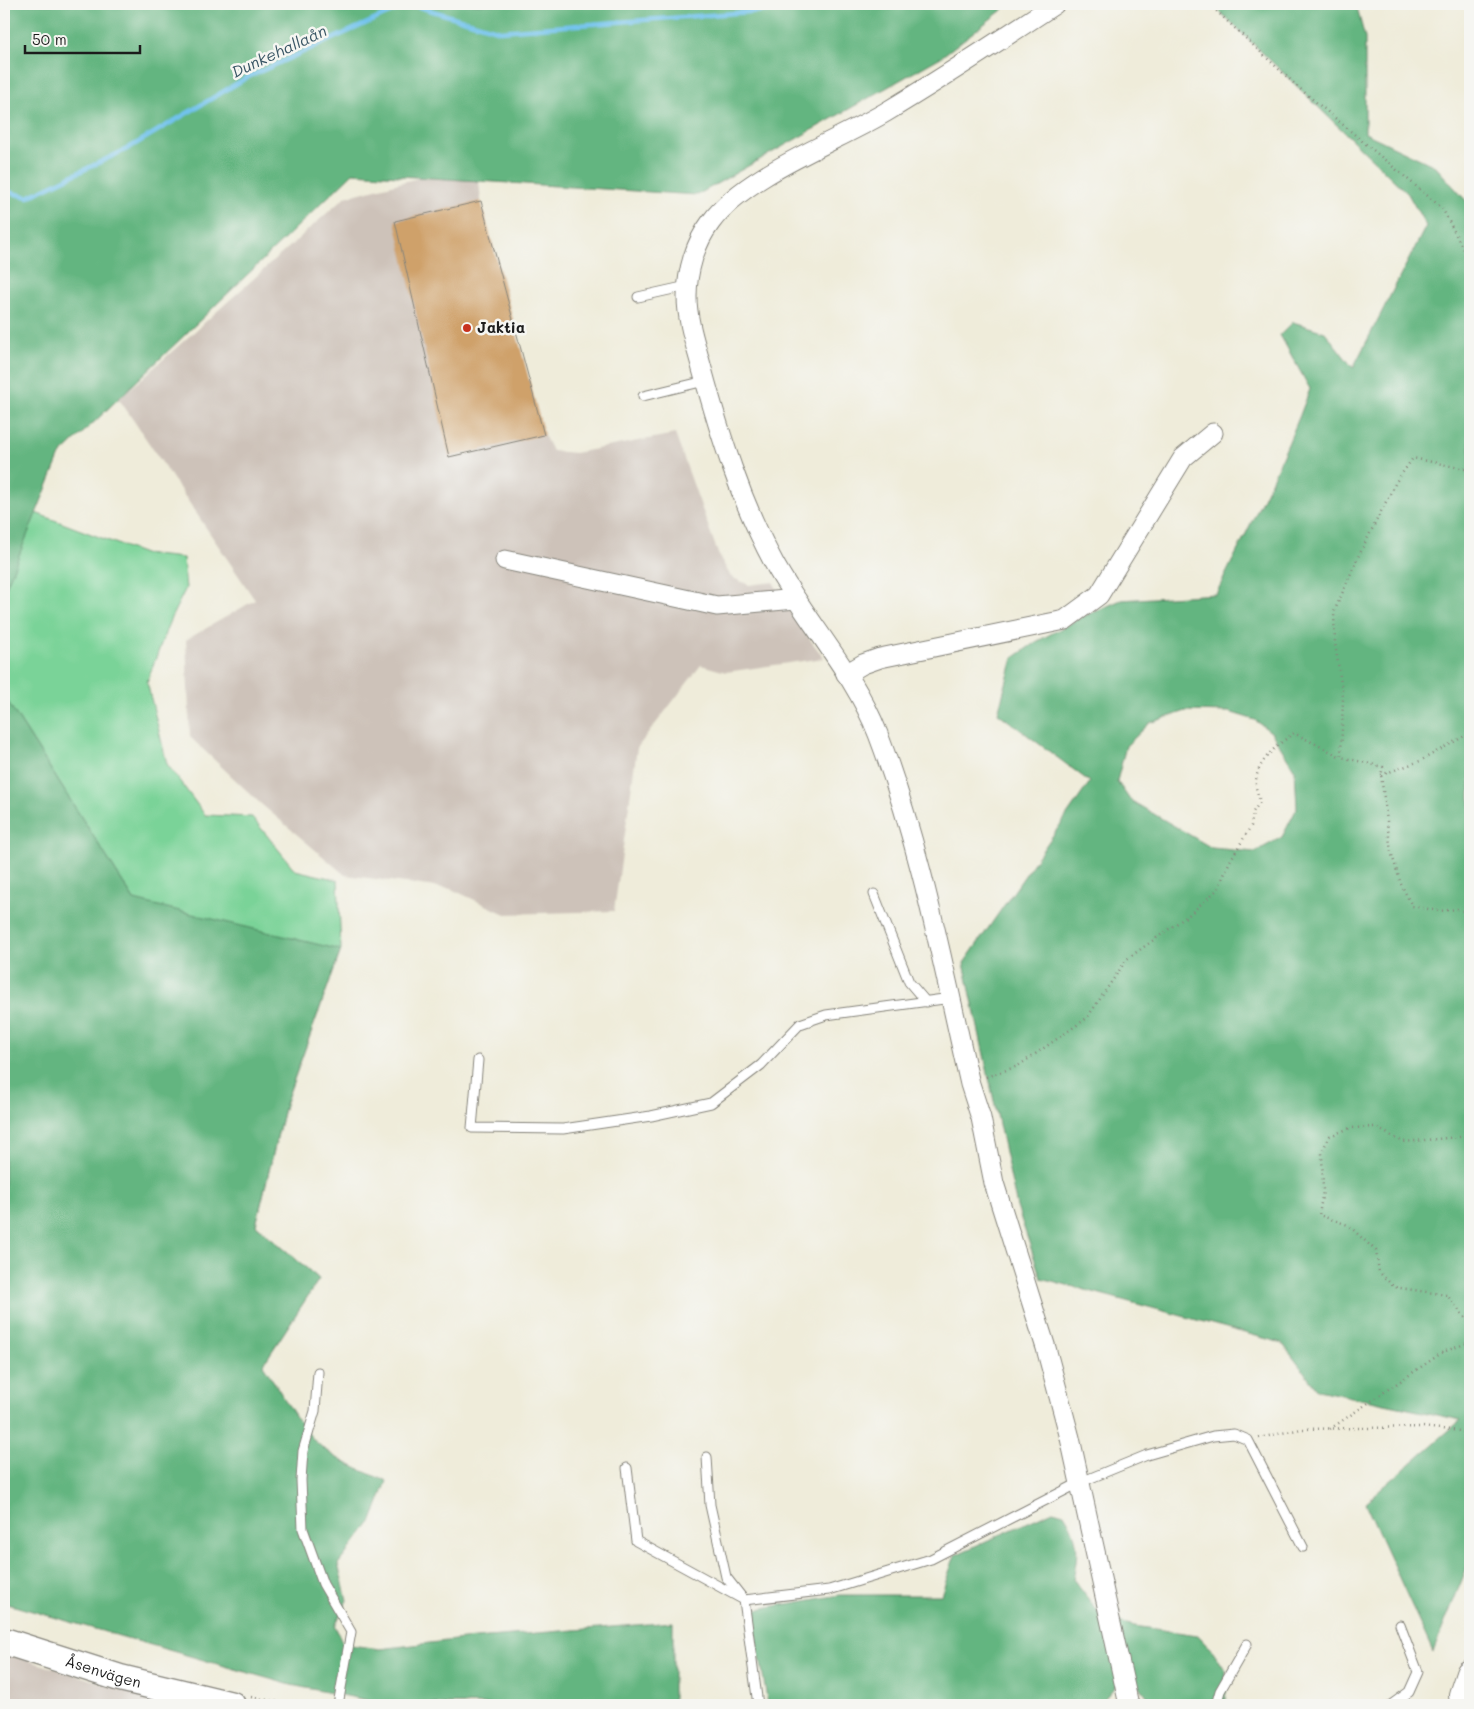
<svg xmlns="http://www.w3.org/2000/svg" width="1474" height="1709" viewBox="0 0 1474 1709" font-family="Mali,sans-serif">
<rect width="100%" height="100%" fill="#f6f6f2"/>
<filter id="ink" filterUnits="userSpaceOnUse"><feTurbulence type="fractalNoise" baseFrequency=".02" numOctaves="2"/><feDisplacementMap in="SourceGraphic" scale="10" xChannelSelector="R" yChannelSelector="G"/><feConvolveMatrix kernelMatrix="1 2 1 2 8 2 1 2 1" color-interpolation-filters="sRGB"/></filter>
<filter id="wash" filterUnits="userSpaceOnUse"><feTurbulence type="fractalNoise" baseFrequency=".0096" numOctaves="4" result="noise"/><feDisplacementMap in="SourceGraphic" scale="20" xChannelSelector="R" yChannelSelector="G"/><feGaussianBlur stdDeviation="1.12" result="paint"/><feColorMatrix in="noise" values="0 0 0 0 0 0 0 0 0 0 0 0 0 0 0 0 0 1.4 0 .05"/><feComposite in="paint" operator="in"/></filter>
<g filter="url(#wash)">
<rect width="100%" height="100%" fill="#efecda"/>
<g fill="#cdc2b9">
<polygon points="477,163 481,201 544,435 552,451 575,453 675,434 719,556 731,577 749,585 773,582 793,617 824,658 726,672 701,665 637,748 614,911 505,914 451,889 345,875 261,804 190,737 186,640 255,600 119,399 345,197"/>
<polygon points="4,1653 173,1705 4,1705"/>
</g>
<polygon fill="#7ad398" stroke="#4b785a" points="4,501 144,554 183,558 186,588 170,620 147,682 167,764 205,815 252,817 295,870 338,880 341,950 285,1104 256,1225 319,1279 263,1364 134,900 4,696"/>
<g fill="#63b580" stroke="#40684e" fill-rule="evenodd">
<polygon points="4,4 1010,4 941,57 697,195 353,173 60,455 4,592"/>
<path d="M1212 4H1356L1365 38V133L1435 166 1470 205V1560L1433 1652 1365 1503 1461 1420 1318 1390 1282 1343 1041 1278 1017 1207 964 963 1090 782 998 713 1013 658 1036 642 1082 617 1121 600 1216 594C1249 527 1284 460 1310 389L1280 335 1293 322 1325 332 1353 368 1426 226 1408 194ZM1186 711 1229 712 1255 720 1271 732 1295 770 1297 808 1282 837 1255 852 1212 848 1130 800 1117 781 1126 746 1150 723Z"/>
<path d="M4 696 134 900 341 950 285 1104 256 1225 319 1279 263 1365C278 1387 291 1412 308 1433 327 1457 359 1470 387 1481L372 1521 338 1564 347 1600 335 1626 343 1644 380 1649 463 1639 673 1622V1705L387 1704 291 1685 4 1603Z"/>
<path d="M1053 1511 1064 1514C1079 1538 1079 1551 1073 1579L1102 1617 1134 1626 1198 1635 1213 1651 1226 1671V1705H1154L1141 1688 1120 1681 1099 1705H768L752 1610 840 1595H941L955 1555Z"/>
</g>
<g fill="none" stroke-linecap="round" stroke-linejoin="round">
<polyline stroke="#71c2ed" stroke-width="4.5" points="4,191 28,197 127,149 246,78 409,4 500,31 775,10 791,4"/>
</g>
<g id="blocks">
<polygon fill="#cfa16a" points="481,201 544,435 449,457 395,221"/>
</g>
</g>
<g filter="url(#ink)">
<use href="#blocks" fill-opacity="0" stroke="#86847b" stroke-width="1"/>
<g fill="none" stroke-linecap="round" stroke-linejoin="round">
<defs>
<g id="lane">
<polyline points="638,297 687,286"/>
<polyline points="643,396 705,381"/>
<polyline points="874,894 909,982 926,1002"/>
<polyline points="478,1060 472,1128 563,1129 651,1116 711,1103 761,1065 800,1024 826,1015 951,998"/>
<polyline points="318,1372 315,1411 303,1451 301,1480 303,1529 323,1584 351,1632 338,1705"/>
<polyline points="707,1457 710,1505 726,1577 744,1600 829,1590 931,1559 1081,1482 1147,1455 1213,1436 1234,1434 1248,1440 1303,1547"/>
<polyline points="627,1468 636,1541 744,1600 758,1705"/>
<polyline points="1216,1705 1220,1691 1247,1644"/>
<polyline points="1391,1705 1409,1692 1418,1672 1400,1625"/>
</g>
<g id="street">
<path d="M1055 4C999 41 943 78 886 112 834 143 746 174 711 222 695 243 687 271 687 297 687 321 696 346 702 369 720 435 741 502 774 563 806 621 854 672 878 734 921 847 943 967 970 1084L981 1118 994 1183 1046 1348 1070 1438 1129 1705"/>
<polyline points="505,560 717,606 796,599"/>
<polyline points="846,674 863,664 880,658 1065,620 1099,595 1183,458 1213,433"/>
</g>
<g id="secondary">
<path id="s1" d="M4 1641 120 1678 232 1705"/>
</g>
<polyline id="highway" points="1464,1705 1463,1695 1470,1674"/>
</defs>
<use href="#lane" stroke="#86847b" stroke-width="11"/>
<use href="#street" stroke="#86847b" stroke-width="21"/>
<use href="#secondary" stroke="#86847b" stroke-width="29"/>
<use href="#highway" stroke="#86847b" stroke-width="30"/>
<g stroke="#86847b" stroke-width="2.5" stroke-dasharray="1 4" stroke-linecap="butt">
<polyline points="1209,4 1298,87 1442,208 1470,262"/>
<polyline points="1470,470 1413,458 1396,482 1359,555 1334,612 1335,643 1343,697 1341,757 1383,767 1381,775 1391,852 1401,884 1412,906 1439,911 1457,909 1470,913"/>
<polyline points="1381,775 1420,761 1470,733"/>
<path d="M986 1077 1018 1066 1087 1018 1127 959 1190 914 1218 889 1230 861 1251 826 1253 812 1260 802C1259 797 1256 791 1256 786 1254 763 1277 745 1294 733L1341 757"/>
<polyline points="1470,1136 1403,1142 1375,1127 1350,1128 1330,1136 1322,1151 1323,1191 1319,1215 1348,1225 1376,1251 1379,1272 1394,1287 1447,1295 1470,1324"/>
<polyline points="1330,1429 1443,1352 1470,1342"/>
<polyline points="1259,1438 1301,1429 1422,1427 1470,1432"/>
<polyline points="251,1697 294,1705"/>
<polyline points="1435,1705 1442,1700"/>
</g>
<use href="#lane" stroke="#fff" stroke-width="9"/>
<use href="#street" stroke="#fff" stroke-width="19"/>
<use href="#secondary" stroke="#fff" stroke-width="26"/>
<use href="#highway" stroke="#fff" stroke-width="28"/>
</g>
</g>
<circle fill="#c8321e" stroke="#f6f6f2" stroke-width="2" cx="467" cy="328" r="5"/>
<g text-anchor="middle" stroke-width="5" stroke-linejoin="round" paint-order="stroke">
<g font-size="15" font-weight="bold" fill="#1c1c1c" stroke="#f6f6f2" text-anchor="start">
<text x="477" y="333">Jaktia</text>
</g>
<g font-size="15" fill="#1c1c1c" stroke="#f6f6f2">
<text dy="5" stroke="none"><textPath href="#s1" startOffset="104">Åsenvägen</textPath></text>
</g>
<g font-size="16" font-style="italic" fill="#3a5665" stroke="#f6f6f2">
<text transform="translate(279 51) rotate(-25)" y="6">Dunkehallaån</text>
</g>
</g>
<rect width="1474" height="1709" fill="none" stroke="#f6f6f2" stroke-width="20"/>
<path d="M25 45v8h115v-8" fill="none" stroke="#1c1c1c" stroke-width="2.5"/>
<text x="32" y="45" font-size="15" fill="#1c1c1c" stroke="#f6f6f2" stroke-width="4" paint-order="stroke">50 m</text>
</svg>
